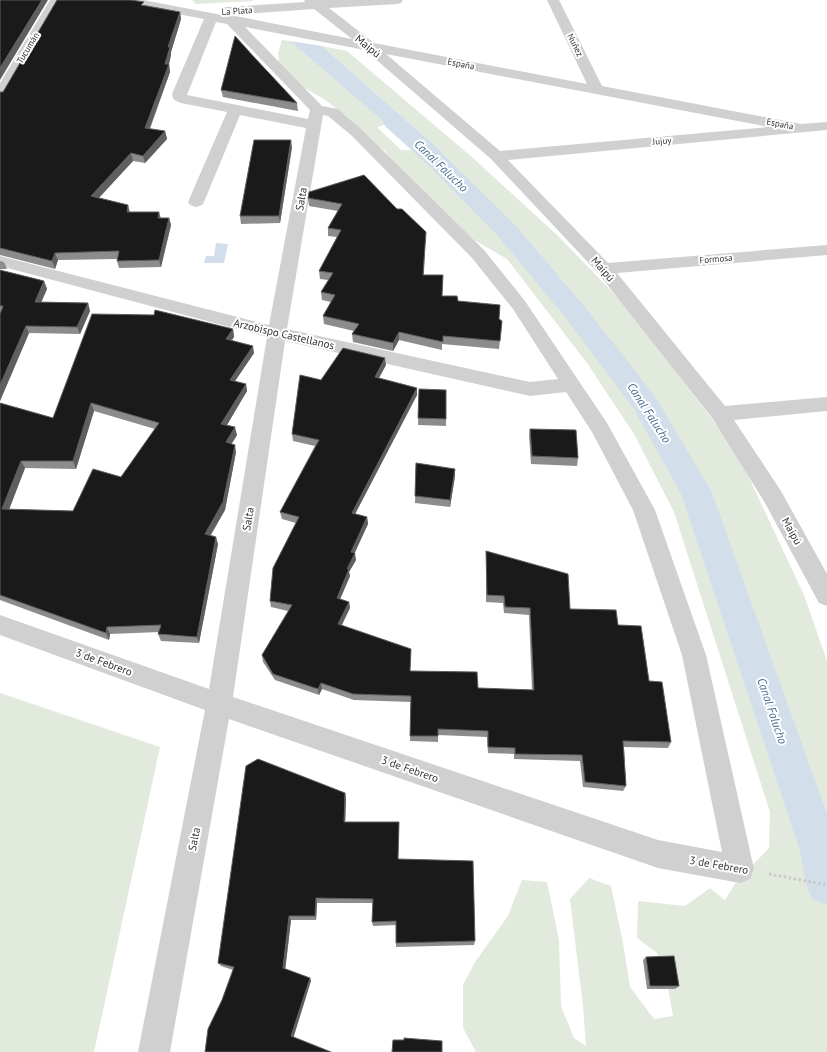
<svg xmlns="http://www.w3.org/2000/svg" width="827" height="1052" viewBox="0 0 827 1052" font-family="'PT Sans',sans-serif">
<rect width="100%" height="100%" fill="#fff"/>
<g fill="#e2e9dd">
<polygon points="192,0 252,0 254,1 196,4"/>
<polygon points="282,40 290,41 387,124 377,127 401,150 441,151 322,46 347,51 473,158 557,235 628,308 737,452 804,595 827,661 827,1052 476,1052 463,1028 463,985 475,962 508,916 522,880 547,882 559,940 561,1006 574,1038 586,1046 583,1006 570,899 589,878 611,886 623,943 630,987 654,1019 673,1016 667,982 657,953 637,938 638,901 685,906 710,888 725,900 735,884 769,848 770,812 674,512 634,434 587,363 507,259 474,240 449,220 394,166 385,151 370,141 349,118 324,99 301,86 279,64 278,53"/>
<polygon points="0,693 160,747 94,1052 0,1052"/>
</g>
<g fill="#d2dfeb">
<polygon points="290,41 322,46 442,152 419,152"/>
<polygon points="216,243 228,244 224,263 204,263 206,256 214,256"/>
</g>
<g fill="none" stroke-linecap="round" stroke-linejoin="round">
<polygon fill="#d2dfeb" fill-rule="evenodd" points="394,116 402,117 444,155 516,226 584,306 655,396 707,484 712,493 827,814 827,905 812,899 806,884 800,851 681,494 634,409 566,318 498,236 428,165 386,127 383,122 386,117"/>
<polyline stroke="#cacaca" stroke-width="3" stroke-dasharray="2.5 2.5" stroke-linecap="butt" points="769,874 827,885"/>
<g fill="#d0d0d0" fill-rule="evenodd">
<polygon points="50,0 62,0 7,95 5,98 0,99 0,83"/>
<path d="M117 0H143L227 16 230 15 352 39 314 9 227 15 222 14 221 11 222 8 227 7 305 2 304 0H403L401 3 397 4 329 8 374 43 587 84 547 0H559L602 86 801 124 827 122V130L508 160 608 263 827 245V255L617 273 725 406 827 397V411L734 420 781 491 827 574V606L819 603 765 503 713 419 598 273 491 159 365 50 245 27 322 106 338 109 361 129 484 250 525 301 607 423 655 510 706 655 754 869 750 879 740 883 658 868 229 719 170 1052H138L205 710 0 635V615L209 689 267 337 0 266V256L269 325 306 128 240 115 204 202 202 205 196 207 190 205 188 202 227 112 181 103C175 101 173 100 172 94L204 19 123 4 119 3ZM216 22 227 24 310 110 308 119 187 95ZM386 54 769 127 500 151ZM323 115 328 116 351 135 472 258 513 309 558 379 530 382 287 329ZM285 341 530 396 566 392 592 432 633 510 682 655 722 852 658 840 233 697Z"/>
</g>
</g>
<g fill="#8c8c8c" fill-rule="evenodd">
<polygon points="145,5 180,12 181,19 171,52 171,55 169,64 170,72 150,129 165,131 167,139 145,163 133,161 99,198 130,212 161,218 169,218 171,225 161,267 119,268 117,261 117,259 58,260 55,269 0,255 0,92 3,92"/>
<polygon points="221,90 297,103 298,111 223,97"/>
<polygon points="292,147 280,223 241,224 240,216"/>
<polygon points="364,175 425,240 424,275 442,296 458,301 502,321 499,349 442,344 442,350 399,340 393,351 353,342 352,334 354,331 324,324 323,316 331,302 322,300 321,292 328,280 320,279 319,271 337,237 328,236 328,228 338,211 309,206 308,198"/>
<polygon points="0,261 4,262 7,269 0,269"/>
<polygon points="0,270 44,281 47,289 41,302 88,303 90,311 80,334 29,333 0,401"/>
<path d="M233 329 234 337 232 340 254 353 235 381 246 384 247 391 226 425 237 435 231 444 236 452 225 510 211 535 218 544 199 643 161 641 158 634 159 632 110 634 109 640 0 600V403L53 418ZM94 411 155 429 121 477 73 511 9 510 25 468 76 469Z"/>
<polygon points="386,365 379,378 417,395 355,514 367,517 368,524 354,553 356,560 349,572 350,576 340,599 349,602 350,608 341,625 410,671 478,688 532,690 529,615 504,613 503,603 486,602 486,551 570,609 618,625 649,681 671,742 668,748 624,747 626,786 623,791 583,787 580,761 514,759 514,754 488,753 487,737 438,735 438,742 410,741 411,702 354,700 322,689 319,695 275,680 263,662 262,655 288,611 271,607 270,601 296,523 282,519 280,512 315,446 293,441 292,434 321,380"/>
<polygon points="419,389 446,419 446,426 418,425"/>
<polygon points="530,429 578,458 577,466 531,464 529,436"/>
<polygon points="416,463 455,469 455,476 450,507 415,503"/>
<polygon points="346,798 345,822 399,822 398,859 475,941 474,945 396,947 396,925 373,926 372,922 373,903 317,903 316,920 291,920 285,969 310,978 311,981 205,1052 222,1000 233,970 221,966 218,963"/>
<polygon points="646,957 679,986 675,989 647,989 643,960"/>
</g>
<g fill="#5f5f5f">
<polygon points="42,0 48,0 0,80 0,68"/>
<polygon points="180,12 181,19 171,52 171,55 169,64 170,72 147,135 145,128 165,64 168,47"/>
<polygon points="165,131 167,139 145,163 143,156"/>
<polygon points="291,140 292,147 280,223 279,216"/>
<polygon points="131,153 133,161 93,204 91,196"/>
<polygon points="128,205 130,213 127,212"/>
<polygon points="159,212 161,219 158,218"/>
<polygon points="169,218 171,225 161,267 159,260"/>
<polygon points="55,253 58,260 55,269 52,261"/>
<polygon points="44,281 47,289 38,310 35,302"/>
<polygon points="88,303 90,311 80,334 77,327"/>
<polygon points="26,326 29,333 0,401 0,385"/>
<polygon points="233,329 234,337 227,346 226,339"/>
<polygon points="399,332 399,340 393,351 393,343"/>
<polygon points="253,346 254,353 231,387 230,380"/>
<polygon points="385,358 386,365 375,385 375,377"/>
<polygon points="246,384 247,391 223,432 221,424"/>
<polygon points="417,388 417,395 352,520 352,513"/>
<polygon points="91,403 94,411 76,469 73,461"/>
<polygon points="235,427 237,435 228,450 226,442"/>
<polygon points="235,445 236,452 225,510 207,541 205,534"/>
<polygon points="21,461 25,468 6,517 2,509"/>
<polygon points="455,469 455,476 450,507 450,500"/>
<polygon points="367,517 368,524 352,559 351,552"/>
<polygon points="216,537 218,544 199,643 197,637"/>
<polygon points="355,553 356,560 349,572 350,576 338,604 337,598 347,569"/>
<polygon points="349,602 350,608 339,631 338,624"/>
<polygon points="107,627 110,634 109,640 106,633"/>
<polygon points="321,683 322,689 319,695 318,689"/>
<polygon points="345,793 346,798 345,827 344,822"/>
<polygon points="316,898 317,903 316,920 315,916"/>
<polygon points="289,916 291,920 285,972 283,968"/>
<polygon points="310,978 311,981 293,1039 291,1036"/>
</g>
<g fill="#1a1a1a" stroke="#5f5f5f" fill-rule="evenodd">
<polygon points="0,0 42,0 0,68"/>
<polygon points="57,0 131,0 144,2 141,5 180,12 168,47 170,47 165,64 169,64 145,128 165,131 143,156 131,153 91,196 128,205 127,212 159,212 158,218 169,218 159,260 117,261 119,251 55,253 52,261 0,248 0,92 3,92"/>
<polygon points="235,36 254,57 297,103 221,90"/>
<polygon points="254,140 291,140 279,216 240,216"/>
<polygon points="364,175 397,209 402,209 426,232 423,275 443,275 442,296 457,296 458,301 500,305 499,319 502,321 500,341 443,336 443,342 399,332 393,343 352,334 359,324 323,316 335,295 321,292 333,273 319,271 341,230 328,228 342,204 308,198 309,192"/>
<polygon points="0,270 44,281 35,302 88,303 77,327 26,326 0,385 0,314 3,306 0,306"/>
<path d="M155 310 233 329 226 339 253 346 230 380 246 384 221 424 235 427 226 442 235 445 223 502 205 534 216 537 197 637 158 634 161 625 107 627 106 633 0 595V403L53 418 92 314 154 315ZM91 403 159 423 121 477 93 469 73 511 2 509 21 461H73Z"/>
<polygon points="343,348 385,358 375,377 417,388 352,513 367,517 351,552 355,553 347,569 349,569 337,598 349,602 338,624 411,649 410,671 477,672 478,688 534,690 530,608 505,607 504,596 487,595 486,551 568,574 570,609 616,610 618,625 641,626 649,681 662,682 671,742 623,741 626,786 585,782 582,755 515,754 515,748 488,747 488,731 438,729 438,736 410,736 411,696 353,694 321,683 318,689 273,674 262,655 292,605 270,601 273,568 299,517 280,512 319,440 292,434 300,375 321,380"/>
<polygon points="419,389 446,390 446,419 418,418"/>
<polygon points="530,429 576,430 578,458 532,456"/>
<polygon points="416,463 455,469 450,500 415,496"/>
<polygon points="258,759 345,793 344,822 399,822 398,859 473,861 475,941 396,943 396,921 372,922 373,899 316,898 315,916 289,916 283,968 310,978 291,1036 331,1052 205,1052 208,1029 222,1000 234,967 218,963 246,766"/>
<polygon points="674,956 679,986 650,986 646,957"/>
<polygon points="404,1038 442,1041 442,1052 392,1052 393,1040 404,1040"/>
</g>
<g text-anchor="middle" stroke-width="4" stroke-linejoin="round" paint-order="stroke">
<g font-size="9" fill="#333" stroke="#fff">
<text transform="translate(237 11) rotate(-4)" y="3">La Plata</text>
<text transform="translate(575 45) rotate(64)" y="3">Nuñez</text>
<text transform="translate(28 48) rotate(-59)" y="3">Tucumán</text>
<text transform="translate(461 64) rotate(11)" y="3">España</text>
<text transform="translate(780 124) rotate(11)" y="3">España</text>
<text transform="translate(662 141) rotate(-5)" y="3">Jujuy</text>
<text transform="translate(716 259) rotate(-5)" y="3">Formosa</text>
</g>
<g font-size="11" fill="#333" stroke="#fff">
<text transform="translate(368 46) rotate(39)" y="4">Maipú</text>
<text transform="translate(301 199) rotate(-80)" y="4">Salta</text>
<text transform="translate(603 269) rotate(49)" y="4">Maipú</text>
<text transform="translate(284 334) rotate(13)" y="4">Arzobispo Castellanos</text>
<text transform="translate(248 519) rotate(-81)" y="4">Salta</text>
<text transform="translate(792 531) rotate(61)" y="4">Maipú</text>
<text transform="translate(104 662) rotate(20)" y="4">3 de Febrero</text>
<text transform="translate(410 769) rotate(19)" y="4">3 de Febrero</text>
<text transform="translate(194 839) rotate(-79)" y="4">Salta</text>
<text transform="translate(719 865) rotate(10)" y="4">3 de Febrero</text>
</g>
<g font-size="12" font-style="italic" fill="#476d8f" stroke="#fff">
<text transform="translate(441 166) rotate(44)" y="4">Canal Falucho</text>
<text transform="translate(649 413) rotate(57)" y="4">Canal Falucho</text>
<text transform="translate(772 711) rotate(71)" y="4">Canal Falucho</text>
</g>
</g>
</svg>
